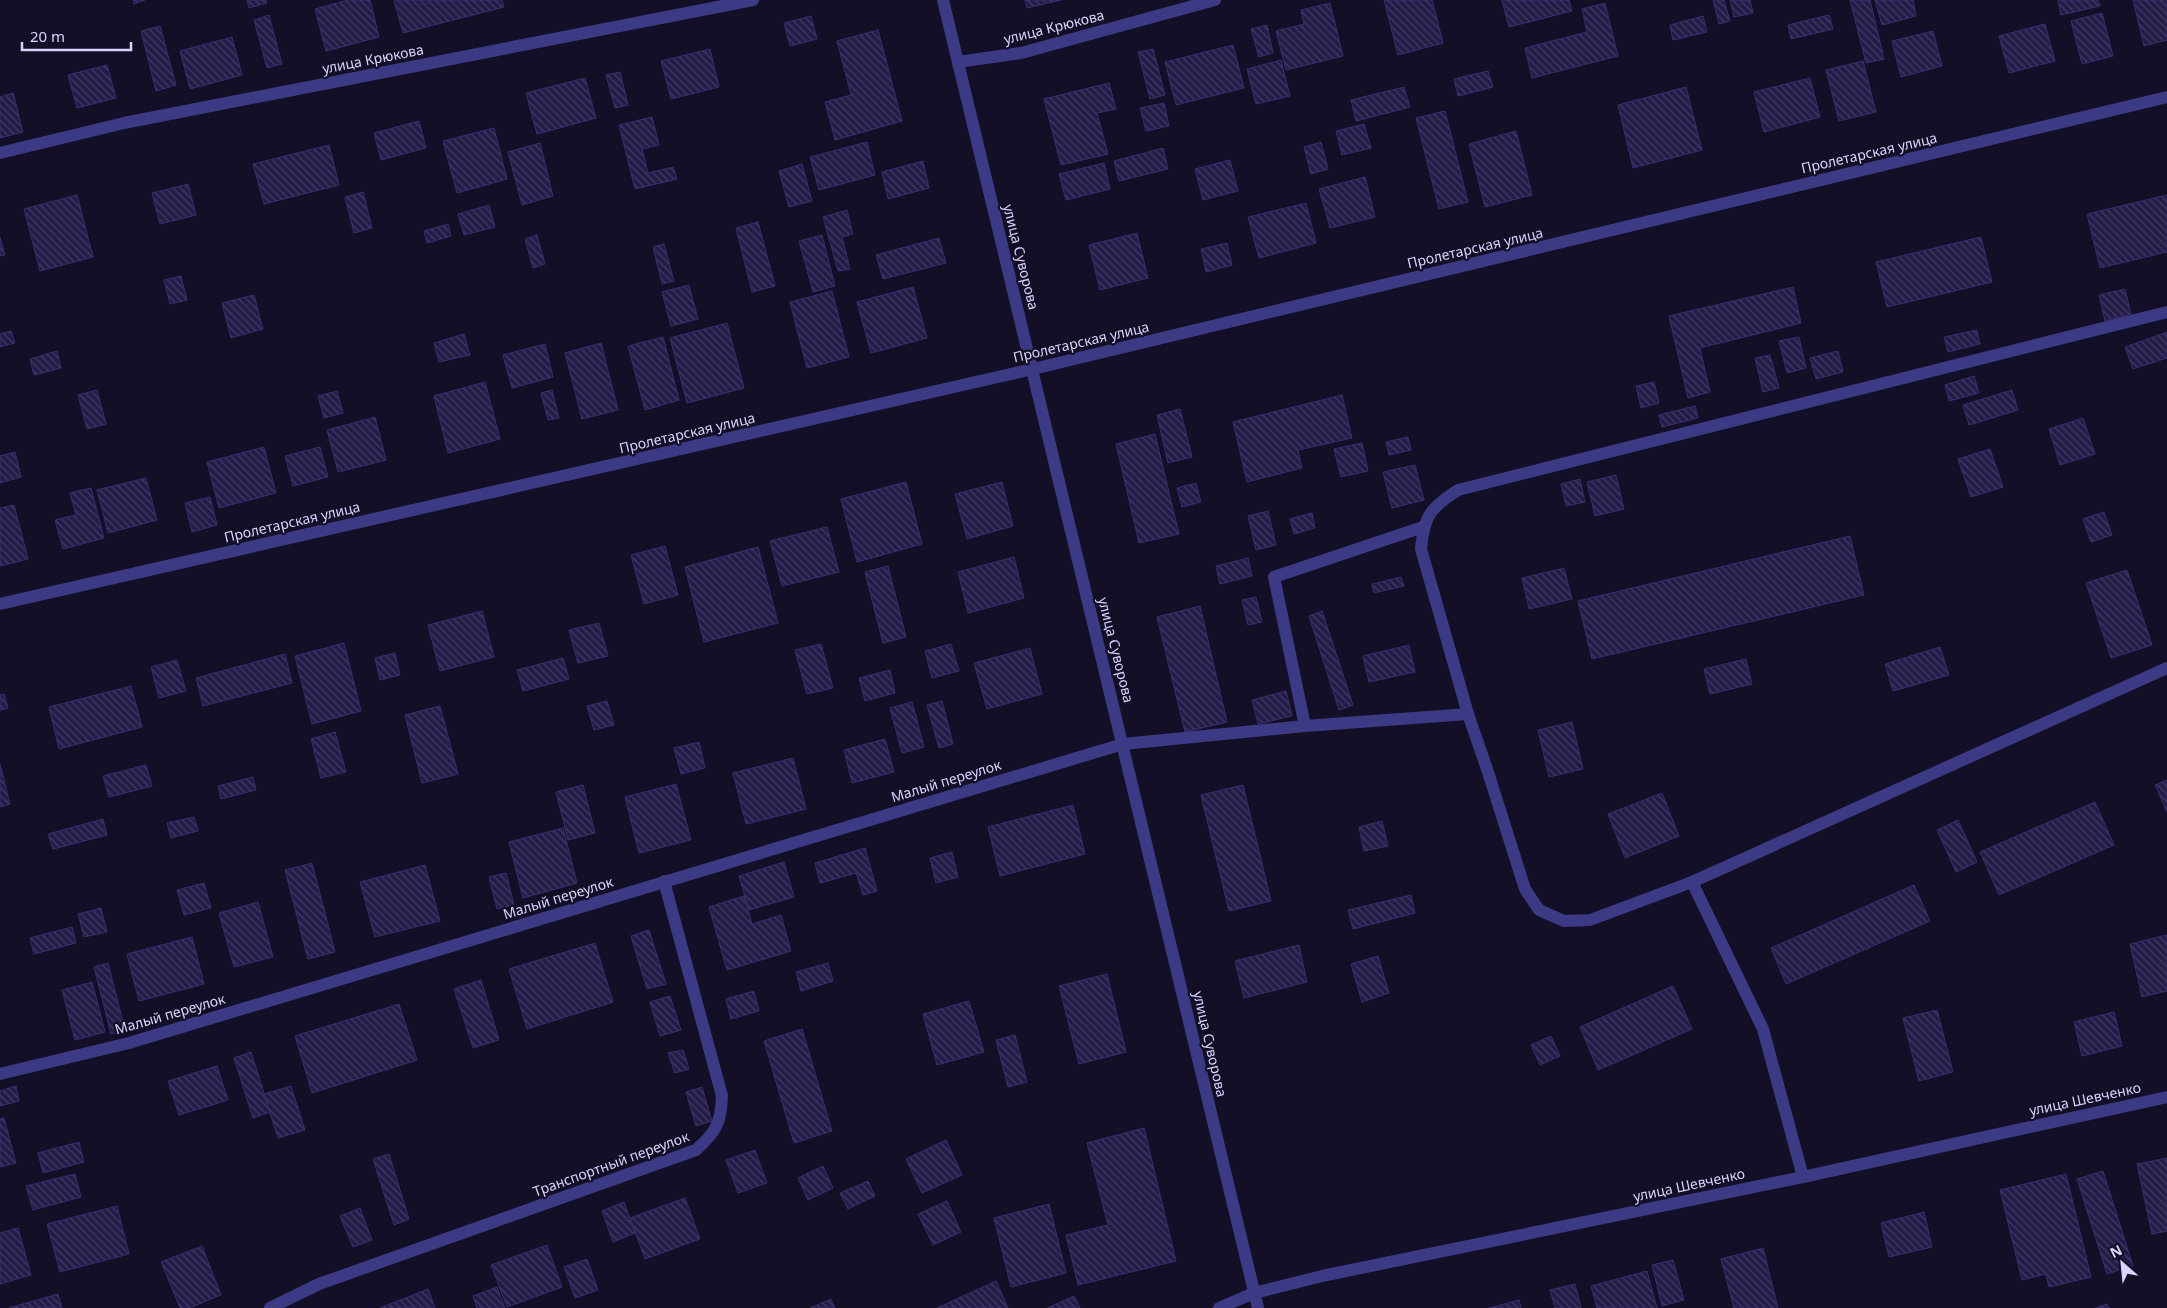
<svg xmlns="http://www.w3.org/2000/svg" width="2167" height="1308" viewBox="0 0 2167 1308" font-family="'Noto Sans',sans-serif">
<defs>
<pattern id="building-back-hatch" width="6" height="6" patternUnits="userSpaceOnUse" patternTransform="scale(1.25)"><rect width="6" height="6" fill="#241b47"/><path d="M-1 5l2 2M0 0l6 6M5-1l2 2" fill="none" stroke="#433b63"/></pattern>
</defs>
<rect width="100%" height="100%" fill="#130f26"/>
<g fill="url(#building-back-hatch)" stroke="#3b2d73">
<polygon points="133,0 145,0 134,4"/>
<polygon points="247,0 266,0 267,3 249,8"/>
<polygon points="348,0 370,0 379,37 326,51 315,9"/>
<polygon points="394,0 502,0 504,7 403,33"/>
<polygon points="1025,0 1061,0 1027,8"/>
<polygon points="1384,0 1432,0 1443,43 1398,55"/>
<polygon points="1502,0 1569,0 1572,11 1509,27"/>
<polygon points="1713,0 1724,0 1730,21 1719,24"/>
<polygon points="1730,0 1750,0 1753,13 1734,17"/>
<polygon points="1850,0 1870,0 1884,59 1866,63"/>
<polygon points="1875,0 1913,0 1916,16 1882,25"/>
<polygon points="2058,0 2098,0 2100,6 2061,15"/>
<polygon points="2133,0 2167,0 2167,40 2144,46"/>
<polygon points="1330,3 1343,56 1286,70 1276,31 1304,24 1301,10"/>
<polygon points="1605,3 1618,56 1532,78 1525,48 1587,32 1582,9"/>
<polygon points="2102,13 2113,56 2082,64 2071,21"/>
<polygon points="269,15 282,64 267,68 254,20"/>
<polygon points="1829,15 1833,29 1791,39 1788,25"/>
<polygon points="811,16 817,39 790,46 784,23"/>
<polygon points="1703,16 1707,32 1673,40 1670,25"/>
<polygon points="2045,24 2055,61 2009,73 1999,36"/>
<polygon points="1267,25 1273,53 1259,57 1251,29"/>
<polygon points="160,26 176,85 156,91 141,31"/>
<polygon points="878,30 902,121 835,140 825,102 851,95 837,41"/>
<polygon points="1933,31 1942,66 1901,77 1892,41"/>
<polygon points="232,37 242,75 190,89 180,51"/>
<polygon points="1233,45 1244,88 1176,105 1165,62"/>
<polygon points="710,49 719,87 671,99 661,61"/>
<polygon points="1153,49 1165,95 1150,99 1138,52"/>
<polygon points="1281,60 1290,96 1256,104 1247,69"/>
<polygon points="1863,61 1876,112 1839,121 1826,70"/>
<polygon points="107,65 116,98 77,108 68,75"/>
<polygon points="1488,71 1493,87 1458,96 1454,79"/>
<polygon points="620,72 628,105 615,108 606,75"/>
<polygon points="585,78 596,118 537,134 526,93"/>
<polygon points="1810,78 1820,117 1764,132 1754,92"/>
<polygon points="1109,83 1116,109 1097,113 1108,154 1061,165 1044,99"/>
<polygon points="1404,87 1410,107 1356,121 1351,100"/>
<polygon points="1686,87 1702,150 1633,168 1618,105"/>
<polygon points="13,93 23,132 0,138 0,97"/>
<polygon points="1164,103 1169,126 1146,131 1140,108"/>
<polygon points="1445,111 1468,202 1439,209 1416,118"/>
<polygon points="652,117 659,145 642,149 648,173 673,167 677,179 635,189 619,125"/>
<polygon points="419,121 426,148 381,160 374,133"/>
<polygon points="1364,124 1371,148 1342,155 1336,131"/>
<polygon points="494,128 507,179 457,193 443,141"/>
<polygon points="1516,131 1532,195 1485,207 1469,144"/>
<polygon points="867,142 875,175 819,190 810,157"/>
<polygon points="1321,142 1328,169 1311,174 1304,147"/>
<polygon points="540,143 553,196 522,205 508,152"/>
<polygon points="329,145 339,185 264,204 253,164"/>
<polygon points="1163,148 1168,169 1119,181 1114,161"/>
<polygon points="1230,160 1238,191 1203,200 1195,169"/>
<polygon points="923,161 929,188 888,199 882,172"/>
<polygon points="1104,163 1110,189 1066,200 1059,174"/>
<polygon points="802,164 812,201 789,207 779,171"/>
<polygon points="1365,177 1375,217 1330,228 1319,189"/>
<polygon points="188,184 196,215 160,224 152,193"/>
<polygon points="363,192 372,228 354,233 345,197"/>
<polygon points="77,195 93,257 40,271 24,209"/>
<polygon points="2167,195 2167,252 2100,268 2087,214"/>
<polygon points="1306,203 1316,243 1259,258 1248,217"/>
<polygon points="489,205 495,227 464,235 458,214"/>
<polygon points="847,210 853,234 842,237 850,269 838,271 823,217"/>
<polygon points="758,222 775,286 752,292 736,228"/>
<polygon points="448,224 451,236 427,243 424,231"/>
<polygon points="1137,233 1148,278 1100,290 1089,245"/>
<polygon points="537,235 545,264 533,268 525,239"/>
<polygon points="822,235 835,286 813,292 799,241"/>
<polygon points="0,237 5,255 0,256"/>
<polygon points="1981,237 1992,282 1887,307 1876,262"/>
<polygon points="939,238 946,263 883,279 876,255"/>
<polygon points="1227,243 1232,265 1206,272 1201,249"/>
<polygon points="664,244 674,281 662,284 653,247"/>
<polygon points="181,276 187,300 170,304 164,280"/>
<polygon points="689,285 698,319 671,326 662,292"/>
<polygon points="913,287 927,338 871,353 857,302"/>
<polygon points="1793,287 1801,323 1700,348 1710,392 1688,398 1669,316"/>
<polygon points="2125,289 2131,314 2105,321 2099,295"/>
<polygon points="832,291 849,357 807,368 790,302"/>
<polygon points="254,295 263,329 231,338 222,303"/>
<polygon points="727,323 744,388 687,403 670,338"/>
<polygon points="1977,330 1980,344 1948,352 1944,337"/>
<polygon points="11,331 15,343 0,347 0,334"/>
<polygon points="2167,332 2167,358 2133,369 2125,347"/>
<polygon points="464,334 470,355 439,362 434,343"/>
<polygon points="663,337 679,400 645,410 628,346"/>
<polygon points="1799,337 1806,368 1787,373 1779,341"/>
<polygon points="601,343 618,410 582,419 565,353"/>
<polygon points="545,344 553,377 512,388 503,355"/>
<polygon points="57,351 61,368 34,375 30,359"/>
<polygon points="1838,351 1843,372 1816,379 1810,358"/>
<polygon points="1770,355 1779,388 1763,392 1755,358"/>
<polygon points="1974,376 1979,393 1949,401 1945,385"/>
<polygon points="485,382 500,439 448,453 434,396"/>
<polygon points="1654,382 1659,403 1641,408 1636,386"/>
<polygon points="97,390 106,424 87,429 78,395"/>
<polygon points="552,390 559,418 548,420 541,393"/>
<polygon points="2012,390 2018,410 1969,425 1963,405"/>
<polygon points="337,391 343,413 324,418 318,396"/>
<polygon points="1342,395 1352,438 1298,450 1302,468 1247,482 1233,422"/>
<polygon points="1695,406 1698,418 1662,427 1659,415"/>
<polygon points="1180,409 1192,457 1168,463 1157,415"/>
<polygon points="375,417 386,460 338,472 327,430"/>
<polygon points="2083,418 2095,454 2060,465 2049,429"/>
<polygon points="1155,434 1179,534 1139,543 1116,444"/>
<polygon points="1408,437 1411,450 1389,455 1386,442"/>
<polygon points="1362,443 1368,471 1341,477 1334,449"/>
<polygon points="264,447 276,493 219,508 207,462"/>
<polygon points="320,447 328,477 293,486 285,456"/>
<polygon points="1990,449 2003,487 1971,497 1958,459"/>
<polygon points="15,452 21,477 0,483 0,456"/>
<polygon points="1415,465 1424,500 1392,508 1383,472"/>
<polygon points="1616,475 1624,509 1595,516 1587,482"/>
<polygon points="146,478 157,520 108,533 97,490"/>
<polygon points="1580,479 1585,502 1566,506 1561,484"/>
<polygon points="906,482 922,544 857,562 841,499"/>
<polygon points="1002,482 1013,526 967,539 955,494"/>
<polygon points="1196,483 1201,502 1182,507 1177,488"/>
<polygon points="91,488 104,538 63,549 55,520 76,515 70,493"/>
<polygon points="210,497 217,525 192,532 185,503"/>
<polygon points="14,505 28,559 0,566 0,508"/>
<polygon points="1268,511 1276,545 1256,550 1248,516"/>
<polygon points="2104,512 2112,535 2091,542 2083,519"/>
<polygon points="1312,513 1315,528 1294,534 1290,519"/>
<polygon points="827,527 839,572 782,586 770,541"/>
<polygon points="1850,536 1864,595 1592,659 1578,601"/>
<polygon points="665,546 678,595 644,604 631,555"/>
<polygon points="758,547 778,623 704,642 685,567"/>
<polygon points="1014,557 1024,598 968,613 958,572"/>
<polygon points="1248,558 1252,576 1220,584 1216,566"/>
<polygon points="888,566 906,637 883,643 865,572"/>
<polygon points="1564,568 1572,599 1529,609 1522,578"/>
<polygon points="2127,570 2152,645 2111,658 2086,583"/>
<polygon points="1401,577 1404,586 1374,593 1372,584"/>
<polygon points="1256,597 1262,622 1248,625 1242,600"/>
<polygon points="1200,606 1227,722 1185,732 1157,617"/>
<polygon points="482,611 494,657 440,671 428,625"/>
<polygon points="1322,611 1353,705 1339,710 1309,616"/>
<polygon points="599,623 608,656 578,663 569,630"/>
<polygon points="344,643 361,711 312,724 295,656"/>
<polygon points="821,644 833,688 807,694 795,650"/>
<polygon points="951,644 959,671 932,678 925,651"/>
<polygon points="1409,645 1415,672 1369,682 1363,656"/>
<polygon points="1940,647 1949,675 1893,691 1885,664"/>
<polygon points="1030,648 1042,694 987,709 974,663"/>
<polygon points="395,653 400,675 380,680 375,658"/>
<polygon points="285,654 292,683 203,706 196,678"/>
<polygon points="563,658 569,679 523,691 517,670"/>
<polygon points="1746,659 1752,684 1710,694 1704,669"/>
<polygon points="177,660 186,691 159,698 151,667"/>
<polygon points="890,670 895,693 865,701 859,678"/>
<polygon points="131,686 142,727 59,749 49,707"/>
<polygon points="1286,691 1292,716 1258,724 1252,700"/>
<polygon points="4,694 8,708 0,710 0,695"/>
<polygon points="607,701 614,725 594,730 587,706"/>
<polygon points="942,701 953,744 939,748 927,705"/>
<polygon points="912,702 924,747 902,753 890,708"/>
<polygon points="440,706 458,774 422,783 405,715"/>
<polygon points="1572,722 1583,769 1549,777 1538,730"/>
<polygon points="335,732 346,772 321,778 311,739"/>
<polygon points="885,739 894,772 852,783 844,750"/>
<polygon points="699,742 705,768 681,774 674,748"/>
<polygon points="793,758 806,809 746,824 733,773"/>
<polygon points="0,764 10,804 0,807"/>
<polygon points="146,765 152,786 109,797 103,776"/>
<polygon points="253,777 256,790 221,799 218,786"/>
<polygon points="2167,780 2167,812 2155,785"/>
<polygon points="676,784 691,840 639,853 625,797"/>
<polygon points="583,785 595,833 568,840 556,792"/>
<polygon points="1243,785 1271,901 1229,911 1201,795"/>
<polygon points="1662,793 1679,836 1625,858 1608,814"/>
<polygon points="2095,802 2114,845 1999,895 1980,852"/>
<polygon points="1073,805 1085,854 1000,876 988,827"/>
<polygon points="194,817 198,831 171,838 167,823"/>
<polygon points="103,819 107,835 53,849 48,834"/>
<polygon points="1958,820 1977,862 1956,872 1937,830"/>
<polygon points="1382,821 1388,846 1364,851 1359,827"/>
<polygon points="563,828 577,883 523,898 509,842"/>
<polygon points="865,848 877,891 863,895 856,873 820,883 815,863"/>
<polygon points="952,852 958,877 936,883 930,858"/>
<polygon points="784,862 794,897 749,910 739,876"/>
<polygon points="312,863 335,952 308,959 285,870"/>
<polygon points="425,865 440,921 375,937 360,882"/>
<polygon points="506,873 514,905 497,909 489,877"/>
<polygon points="204,883 211,908 184,915 177,890"/>
<polygon points="1914,885 1930,921 1786,984 1771,948"/>
<polygon points="1411,895 1415,913 1353,929 1348,910"/>
<polygon points="744,896 752,924 781,915 791,951 727,970 709,907"/>
<polygon points="258,902 273,957 234,967 219,913"/>
<polygon points="101,908 107,932 84,937 78,914"/>
<polygon points="72,927 76,943 34,954 30,938"/>
<polygon points="649,930 666,984 647,989 631,936"/>
<polygon points="2167,935 2167,991 2142,997 2130,944"/>
<polygon points="192,937 204,984 139,1001 127,954"/>
<polygon points="595,943 613,1002 527,1029 509,969"/>
<polygon points="1299,945 1307,982 1244,998 1235,961"/>
<polygon points="1378,956 1389,993 1362,1002 1351,964"/>
<polygon points="108,963 125,1030 111,1034 94,967"/>
<polygon points="828,963 833,981 801,991 796,972"/>
<polygon points="1107,974 1126,1052 1079,1064 1059,986"/>
<polygon points="481,980 499,1040 473,1048 454,989"/>
<polygon points="92,982 105,1032 75,1040 62,990"/>
<polygon points="1673,986 1692,1029 1598,1070 1580,1027"/>
<polygon points="754,991 759,1011 731,1019 726,999"/>
<polygon points="670,996 681,1030 660,1036 650,1002"/>
<polygon points="969,1001 984,1052 937,1065 923,1014"/>
<polygon points="399,1004 417,1060 312,1093 295,1036"/>
<polygon points="1937,1010 1953,1072 1919,1081 1903,1018"/>
<polygon points="2114,1012 2122,1046 2082,1056 2074,1022"/>
<polygon points="802,1029 832,1131 794,1143 764,1041"/>
<polygon points="1015,1035 1027,1082 1008,1087 996,1040"/>
<polygon points="1551,1036 1560,1056 1540,1065 1531,1045"/>
<polygon points="683,1050 689,1069 675,1073 668,1053"/>
<polygon points="251,1052 270,1112 253,1118 234,1058"/>
<polygon points="217,1066 228,1100 179,1115 168,1081"/>
<polygon points="16,1086 19,1101 0,1106 0,1091"/>
<polygon points="291,1086 305,1130 278,1138 264,1094"/>
<polygon points="702,1087 712,1121 696,1126 686,1092"/>
<polygon points="4,1118 16,1163 0,1167 0,1119"/>
<polygon points="1144,1128 1176,1261 1078,1285 1066,1235 1108,1225 1087,1143"/>
<polygon points="946,1140 962,1175 922,1193 906,1159"/>
<polygon points="79,1142 84,1162 43,1173 38,1153"/>
<polygon points="755,1150 767,1183 738,1193 726,1160"/>
<polygon points="389,1154 409,1219 394,1225 373,1159"/>
<polygon points="2167,1158 2167,1231 2152,1234 2137,1164"/>
<polygon points="823,1166 833,1188 808,1200 798,1178"/>
<polygon points="2103,1171 2133,1266 2107,1274 2077,1179"/>
<polygon points="75,1174 81,1197 33,1210 26,1186"/>
<polygon points="2066,1174 2091,1277 2049,1287 2046,1274 2022,1280 2000,1190"/>
<polygon points="868,1181 875,1196 848,1209 840,1193"/>
<polygon points="685,1198 700,1239 645,1259 630,1218"/>
<polygon points="947,1201 961,1232 933,1245 918,1214"/>
<polygon points="624,1202 635,1233 613,1242 602,1211"/>
<polygon points="1049,1204 1066,1273 1011,1287 994,1218"/>
<polygon points="117,1206 129,1254 60,1272 47,1224"/>
<polygon points="360,1208 372,1240 353,1247 340,1216"/>
<polygon points="1924,1212 1932,1247 1889,1257 1881,1223"/>
<polygon points="18,1228 31,1275 0,1284 0,1233"/>
<polygon points="547,1245 562,1287 507,1307 491,1265"/>
<polygon points="202,1246 221,1295 189,1308 180,1308 161,1262"/>
<polygon points="1763,1248 1778,1308 1734,1308 1721,1259"/>
<polygon points="587,1259 598,1290 575,1298 564,1267"/>
<polygon points="1673,1260 1684,1300 1662,1306 1652,1265"/>
<polygon points="1647,1271 1657,1308 1597,1308 1591,1286"/>
<polygon points="996,1281 1008,1308 937,1308"/>
<polygon points="1575,1284 1581,1308 1555,1308 1550,1290"/>
<polygon points="497,1287 505,1308 477,1308 473,1296"/>
<polygon points="428,1289 435,1308 380,1308"/>
<polygon points="58,1294 62,1308 9,1308"/>
<polygon points="1074,1296 1080,1308 1047,1308"/>
<polygon points="831,1299 835,1308 810,1308"/>
<polygon points="1519,1300 1521,1308 1489,1308"/>
<polygon points="2107,1304 2109,1308 2095,1308"/>
</g>
<g fill="none" stroke-linecap="round" stroke-linejoin="round">
<polyline stroke="#3d3a85" stroke-width="12" points="1305,726 1274,577 1423,527"/>
<g stroke="#3d3a85" stroke-width="12">
<polyline points="943,0 1258,1308"/>
<polyline points="958,62 1021,53 1215,0"/>
<polyline points="0,153 124,123 753,0"/>
<path d="M2167 312 1458 490C1430 508 1424 516 1421 549L1468 714 1487 769 1525 889 1539 910 1564 921 1590 920 1692 882 2167 668"/>
<polyline points="0,604 1033,369 2167,97"/>
<polyline points="1692,882 1763,1029 1803,1177"/>
<polyline points="0,1074 129,1043 1123,744 1305,726 1468,714"/>
<path d="M270 1308 319 1284 696 1150C716 1132 721 1123 722 1096L664 881"/>
</g>
<polyline stroke="#3d3a85" stroke-width="12" points="1219,1308 1254,1293 1322,1276 1803,1177 2167,1097"/>
</g>
<g text-anchor="middle" stroke-width="4.5" stroke-linejoin="round" paint-order="stroke">
<g font-size="14" fill="#d9d4ff" stroke="#130f26">
<text transform="translate(1054 27) rotate(-14)" y="5">улица Крюкова</text>
<text transform="translate(373 59) rotate(-11)" y="5">улица Крюкова</text>
<text transform="translate(1869 153) rotate(-13)" y="5">Пролетарская улица</text>
<text transform="translate(1475 248) rotate(-13)" y="5">Пролетарская улица</text>
<text transform="translate(1021 257) rotate(76)" y="5">улица Суворова</text>
<text transform="translate(1081 342) rotate(-13)" y="5">Пролетарская улица</text>
<text transform="translate(687 433) rotate(-13)" y="5">Пролетарская улица</text>
<text transform="translate(292 522) rotate(-13)" y="5">Пролетарская улица</text>
<text transform="translate(1116 650) rotate(76)" y="5">улица Суворова</text>
<text transform="translate(946 781) rotate(-17)" y="5">Малый переулок</text>
<text transform="translate(558 898) rotate(-17)" y="5">Малый переулок</text>
<text transform="translate(170 1014) rotate(-16)" y="5">Малый переулок</text>
<text transform="translate(1210 1044) rotate(77)" y="5">улица Суворова</text>
<text transform="translate(2085 1099) rotate(-12)" y="5">улица Шевченко</text>
<text transform="translate(611 1164) rotate(-20)" y="5">Транспортный переулок</text>
<text transform="translate(1689 1185) rotate(-12)" y="5">улица Шевченко</text>
</g>
</g>
<g transform="translate(2122 1263) rotate(333)" stroke="#130f26" stroke-width="4" paint-order="stroke">
<path d="M0-4L9 19L0 12L-9 19Z" fill="#d9d4ff"/>
<text y="-8" font-size="14" font-weight="bold" text-anchor="middle" fill="#d9d4ff">N</text>
</g>
<path d="M22 42v8h109v-8" fill="none" stroke="#d9d4ff" stroke-width="2.5"/>
<text x="30" y="42" font-size="15" fill="#d9d4ff" stroke="#130f26" stroke-width="4" paint-order="stroke">20 m</text>
</svg>
